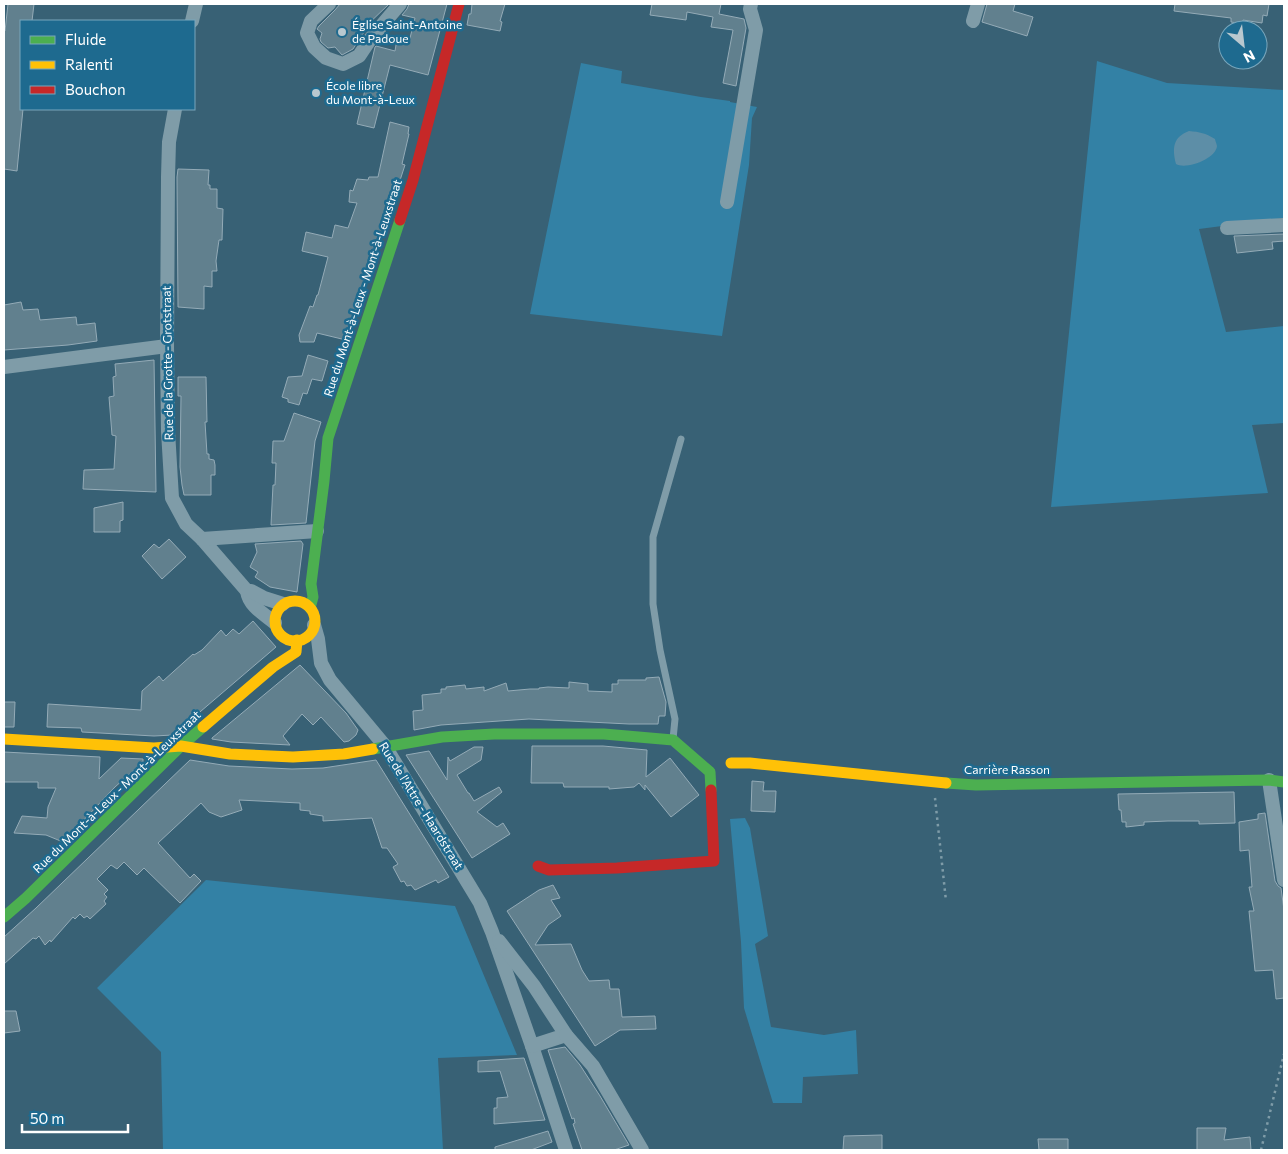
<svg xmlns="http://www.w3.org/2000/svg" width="1288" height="1154" viewBox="0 0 1288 1154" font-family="Commissioner,sans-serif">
<rect width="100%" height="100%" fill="#386175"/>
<g fill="#3381a5">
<polygon points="1097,61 1167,83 1284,90 1284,218 1199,229 1226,332 1284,326 1284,423 1252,425 1268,493 1051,507"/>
<polygon points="581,63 622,71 621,83 701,97 730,101 730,102 757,107 752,118 749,165 722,336 530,314"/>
<polygon points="745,818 750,828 768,936 755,944 771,1027 824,1035 856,1030 858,1074 803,1077 802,1103 773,1103 744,1008 741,942 730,819"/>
<polygon points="206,880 455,906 517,1055 438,1058 443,1150 163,1150 161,1052 97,988"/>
</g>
<path fill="#5d8ea7" d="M1189 131C1200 132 1205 133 1215 139 1215 140 1217 145 1217 146 1216 159 1186 170 1176 164 1172 148 1173 137 1189 131Z"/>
<g fill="#61808e" stroke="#94abb7">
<polygon points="8,4 34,4 32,21 21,21 21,109 23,109 17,171 4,169 4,32 5,31"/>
<polygon points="340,4 389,4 362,30 364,32 353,49 342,55 335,47 328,48 321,42 320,39 322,33 317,29 319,26 335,10"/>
<polygon points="409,4 447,4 428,75 390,65 374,128 357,124 375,47 376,46 395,51 397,39 409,42 415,18 402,15 407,9"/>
<polygon points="472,4 505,4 500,21 502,22 500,31 467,25 469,14 471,14"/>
<polygon points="652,4 721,4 719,14 744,19 746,28 736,86 723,83 733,30 711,27 713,17 687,12 686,20 650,15"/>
<polygon points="987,4 1015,4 1013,11 1033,17 1027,36 982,22"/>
<polygon points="1175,4 1269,4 1267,16 1263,15 1262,23 1243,20 1243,24 1231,22 1231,18 1174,11"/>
<polygon points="390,122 409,127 408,134 409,134 402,164 405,165 358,309 346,340 317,333 314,342 300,342 299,335 310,306 313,307 317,295 318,295 328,257 302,251 306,232 332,238 335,225 348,228 357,203 349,202 350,190 353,191 357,179 368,180 369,177 378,177"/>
<polygon points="178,169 209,170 208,185 210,185 210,189 217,189 217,208 223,209 222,240 219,240 216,261 217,271 212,271 212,287 204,286 204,309 178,307 177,177"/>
<polygon points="1284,234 1284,241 1272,242 1273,249 1237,253 1234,236"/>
<polygon points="21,302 23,310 38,309 40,320 76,317 77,325 95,323 97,341 68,345 4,350 4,305"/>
<polygon points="308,355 328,361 322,381 312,379 307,394 303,393 299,405 288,402 288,399 282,397 288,377 302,376"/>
<polygon points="154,360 156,492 83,489 84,470 114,469 116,436 112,435 109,397 114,396 113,377 116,376 115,364"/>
<polygon points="178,377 206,377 207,422 205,422 207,454 209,454 209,459 214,460 215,465 215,475 211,475 211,495 184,495 182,485 180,467 181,396 178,396"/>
<polygon points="294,413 321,422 315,441 306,523 271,525 273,485 275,485 276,463 272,463 273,441 284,441"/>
<polygon points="123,502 123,520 120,521 120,532 94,532 94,508"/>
<polygon points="169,539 186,557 162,579 142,556 154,544 159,548"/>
<polygon points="301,541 303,544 297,592 270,587 255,577 258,572 250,567 257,552 255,544"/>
<polygon points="253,621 276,647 173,735 154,736 82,732 81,728 47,727 48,704 141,710 142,691 159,676 163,681 193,654 194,655 202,650 221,630 226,636 233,629 239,634"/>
<polygon points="300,665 346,713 358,730 356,735 349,741 344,742 321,717 313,725 302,714 283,736 290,745 231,742 212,739 212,738"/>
<polygon points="659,677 666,702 665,716 659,716 658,724 629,724 529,719 441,725 414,730 413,711 423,710 422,695 441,693 441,689 446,689 446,687 465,685 466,689 484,687 484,691 506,683 508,691 530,689 539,689 539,688 548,687 569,688 569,682 588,684 588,691 612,692 612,684 618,684 618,680 646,680 646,678"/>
<polygon points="4,702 15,702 14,727 4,727"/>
<polygon points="532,746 603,746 647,750 646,777 670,758 699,795 671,817 645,785 645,790 639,783 634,787 609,789 609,787 564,787 563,783 531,783"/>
<polygon points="474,747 483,747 481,760 457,775 468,793 469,793 474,801 499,787 502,792 477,812 497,827 503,823 510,834 472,858 406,755 429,751 447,780 448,757 450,761"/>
<polygon points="4,752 100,757 99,779 121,758 143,759 143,762 115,787 63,842 46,835 14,833 22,816 47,818 48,807 56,788 38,788 38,782 4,782"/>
<polygon points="190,760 229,766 292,769 323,768 376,760 449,877 438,883 436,880 415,890 411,885 407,886 404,881 401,882 393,867 398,864 387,848 382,848 372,818 323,821 323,816 310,814 310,811 300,810 300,803 239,800 242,810 221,817 209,812 201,803 158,843 190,878 194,874 201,881 180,903 144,868 137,875 124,862 117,869 111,865 97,879 108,890 104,894 107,897 104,901 106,904 90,919 87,916 84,918 80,914 75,919 73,917 51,942 50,940 45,945 39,936 36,939 33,938 4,964 4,937 36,908"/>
<polygon points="752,781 764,782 763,791 776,791 775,812 751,811"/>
<polygon points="1234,792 1235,823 1199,824 1199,821 1168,821 1144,822 1144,825 1126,827 1126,822 1122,822 1121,810 1119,810 1118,794"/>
<polygon points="1265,813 1275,881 1278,886 1281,888 1284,910 1284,998 1276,999 1273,970 1255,971 1249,911 1254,911 1249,887 1252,887 1249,850 1240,851 1239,822 1258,819 1258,814"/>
<polygon points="553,885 560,898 551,900 561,916 548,925 535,945 571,944 582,970 589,981 609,980 610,989 619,989 622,1017 655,1016 656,1029 620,1030 595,1046 507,911 539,890"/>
<polygon points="4,1011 16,1011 20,1031 4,1033"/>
<polygon points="565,1047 580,1065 600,1096 629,1145 614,1150 582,1150 573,1124 575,1123 574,1118 572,1119 548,1050"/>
<polygon points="524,1058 545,1120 494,1124 494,1108 497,1108 497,1098 508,1097 500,1071 478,1072 478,1061"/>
<polygon points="1197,1128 1226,1128 1224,1140 1250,1137 1251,1150 1197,1150"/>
<polygon points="548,1131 552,1142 531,1150 495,1150 495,1147"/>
<polygon points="882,1135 882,1150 843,1150 844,1136"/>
<polygon points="1038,1139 1068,1139 1068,1150 1039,1150"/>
</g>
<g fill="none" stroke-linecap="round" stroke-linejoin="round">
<g stroke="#7f9ca8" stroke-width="2.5" stroke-dasharray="2.5 4" stroke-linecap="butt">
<polyline points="935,798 946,901"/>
<polyline points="1261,1150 1284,1054"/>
</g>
<polyline stroke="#7f9ca8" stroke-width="7" points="673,739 675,719 660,650 653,604 653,537 681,439"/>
<g stroke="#7f9ca8" stroke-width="14">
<polyline points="329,4 311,21 307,33 314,47 326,58 343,64 359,56 371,38 400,4"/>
<polyline points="192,21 196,4"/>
<polyline points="973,21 978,4"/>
<path d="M175 109 169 142 168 177 167 346 168 431 172 498 186 524 202 539 247 591C249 606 264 614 275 623"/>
<polyline points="727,202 756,30 750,9 751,4"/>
<polyline points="1227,228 1284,225"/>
<polyline points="4,367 167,346"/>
<polyline points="202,539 317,531"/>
<polyline points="247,591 251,591 264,598 283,604"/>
<polyline points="314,625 318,639 321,663 330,680 385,746 480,903 492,932 532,1046 566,1150"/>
<polyline points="1269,780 1284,880"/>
<polyline points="499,941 534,986 566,1035 532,1046"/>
<polyline points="566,1035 593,1066 642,1150"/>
</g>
<g stroke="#4caf50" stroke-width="11">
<polyline points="310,608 313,597 311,584 324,481 328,438 400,220"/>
<polyline points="373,749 442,737 494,734 604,734 673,740 710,772 711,790"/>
<polyline points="946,783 976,785 1269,780 1284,782"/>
<polyline points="4,917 26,898 181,746 203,727"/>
</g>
<g stroke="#ffc107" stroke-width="11">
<circle cx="295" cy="621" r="20"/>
<polyline points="203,727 273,667 296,652 297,640"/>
<polyline points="4,739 154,748 181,746 230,754 293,757 344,754 373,749"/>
<polyline points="731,763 750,763 946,783"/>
</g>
<g stroke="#c62828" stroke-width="11">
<polyline points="400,220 413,180 459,4"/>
<polyline points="538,866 549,870 617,868 714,861 711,790"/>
</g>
</g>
<g fill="#b9c8cf" stroke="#1e6a8f" stroke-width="2">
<circle cx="342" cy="32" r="5"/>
<circle cx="316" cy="93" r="5"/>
</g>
<g text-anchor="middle" stroke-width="5" stroke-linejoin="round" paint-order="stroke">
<g font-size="12" fill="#fff" stroke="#1e6a8f" text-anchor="start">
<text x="352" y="29">Église Saint-Antoine<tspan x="352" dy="14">de Padoue</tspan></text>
<text x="326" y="90">École libre<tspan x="326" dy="14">du Mont-à-Leux</tspan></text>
</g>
<g font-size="12" fill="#fff" stroke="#1e6a8f">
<text transform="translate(363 288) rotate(-72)" y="4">Rue du Mont-à-Leux - Mont-à-Leuxstraat</text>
<text transform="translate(168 363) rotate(-91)" y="4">Rue de la Grotte - Grotstraat</text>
<text x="1007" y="774">Carrière Rasson</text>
<text transform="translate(117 792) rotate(-44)" y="4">Rue du Mont-à-Leux - Mont-à-Leuxstraat</text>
<text transform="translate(421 806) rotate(58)" y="4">Rue de l'Attre - Haardstraat</text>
</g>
</g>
<rect width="1288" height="1154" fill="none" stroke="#ffffff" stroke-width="10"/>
<rect x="20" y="20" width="175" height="90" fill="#1e6a8f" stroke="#78a6bc"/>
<rect x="30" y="36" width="25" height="8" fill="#4caf50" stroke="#78a6bc"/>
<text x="65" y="45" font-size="15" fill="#ffffff">Fluide</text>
<rect x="30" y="61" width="25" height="8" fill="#ffc107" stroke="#78a6bc"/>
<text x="65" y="70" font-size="15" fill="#ffffff">Ralenti</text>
<rect x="30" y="86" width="25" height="8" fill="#c62828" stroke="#78a6bc"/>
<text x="65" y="95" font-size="15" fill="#ffffff">Bouchon</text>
<g transform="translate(1243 45) rotate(152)"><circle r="24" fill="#1e6a8f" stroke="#78a6bc"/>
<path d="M0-4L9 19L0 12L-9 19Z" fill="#b9c8cf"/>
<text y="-8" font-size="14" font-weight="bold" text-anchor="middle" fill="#ffffff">N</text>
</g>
<path d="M22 1124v8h106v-8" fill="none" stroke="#ffffff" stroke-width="2.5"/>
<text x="30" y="1124" font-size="15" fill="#ffffff" stroke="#1e6a8f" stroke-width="4" paint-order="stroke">50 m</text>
</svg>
